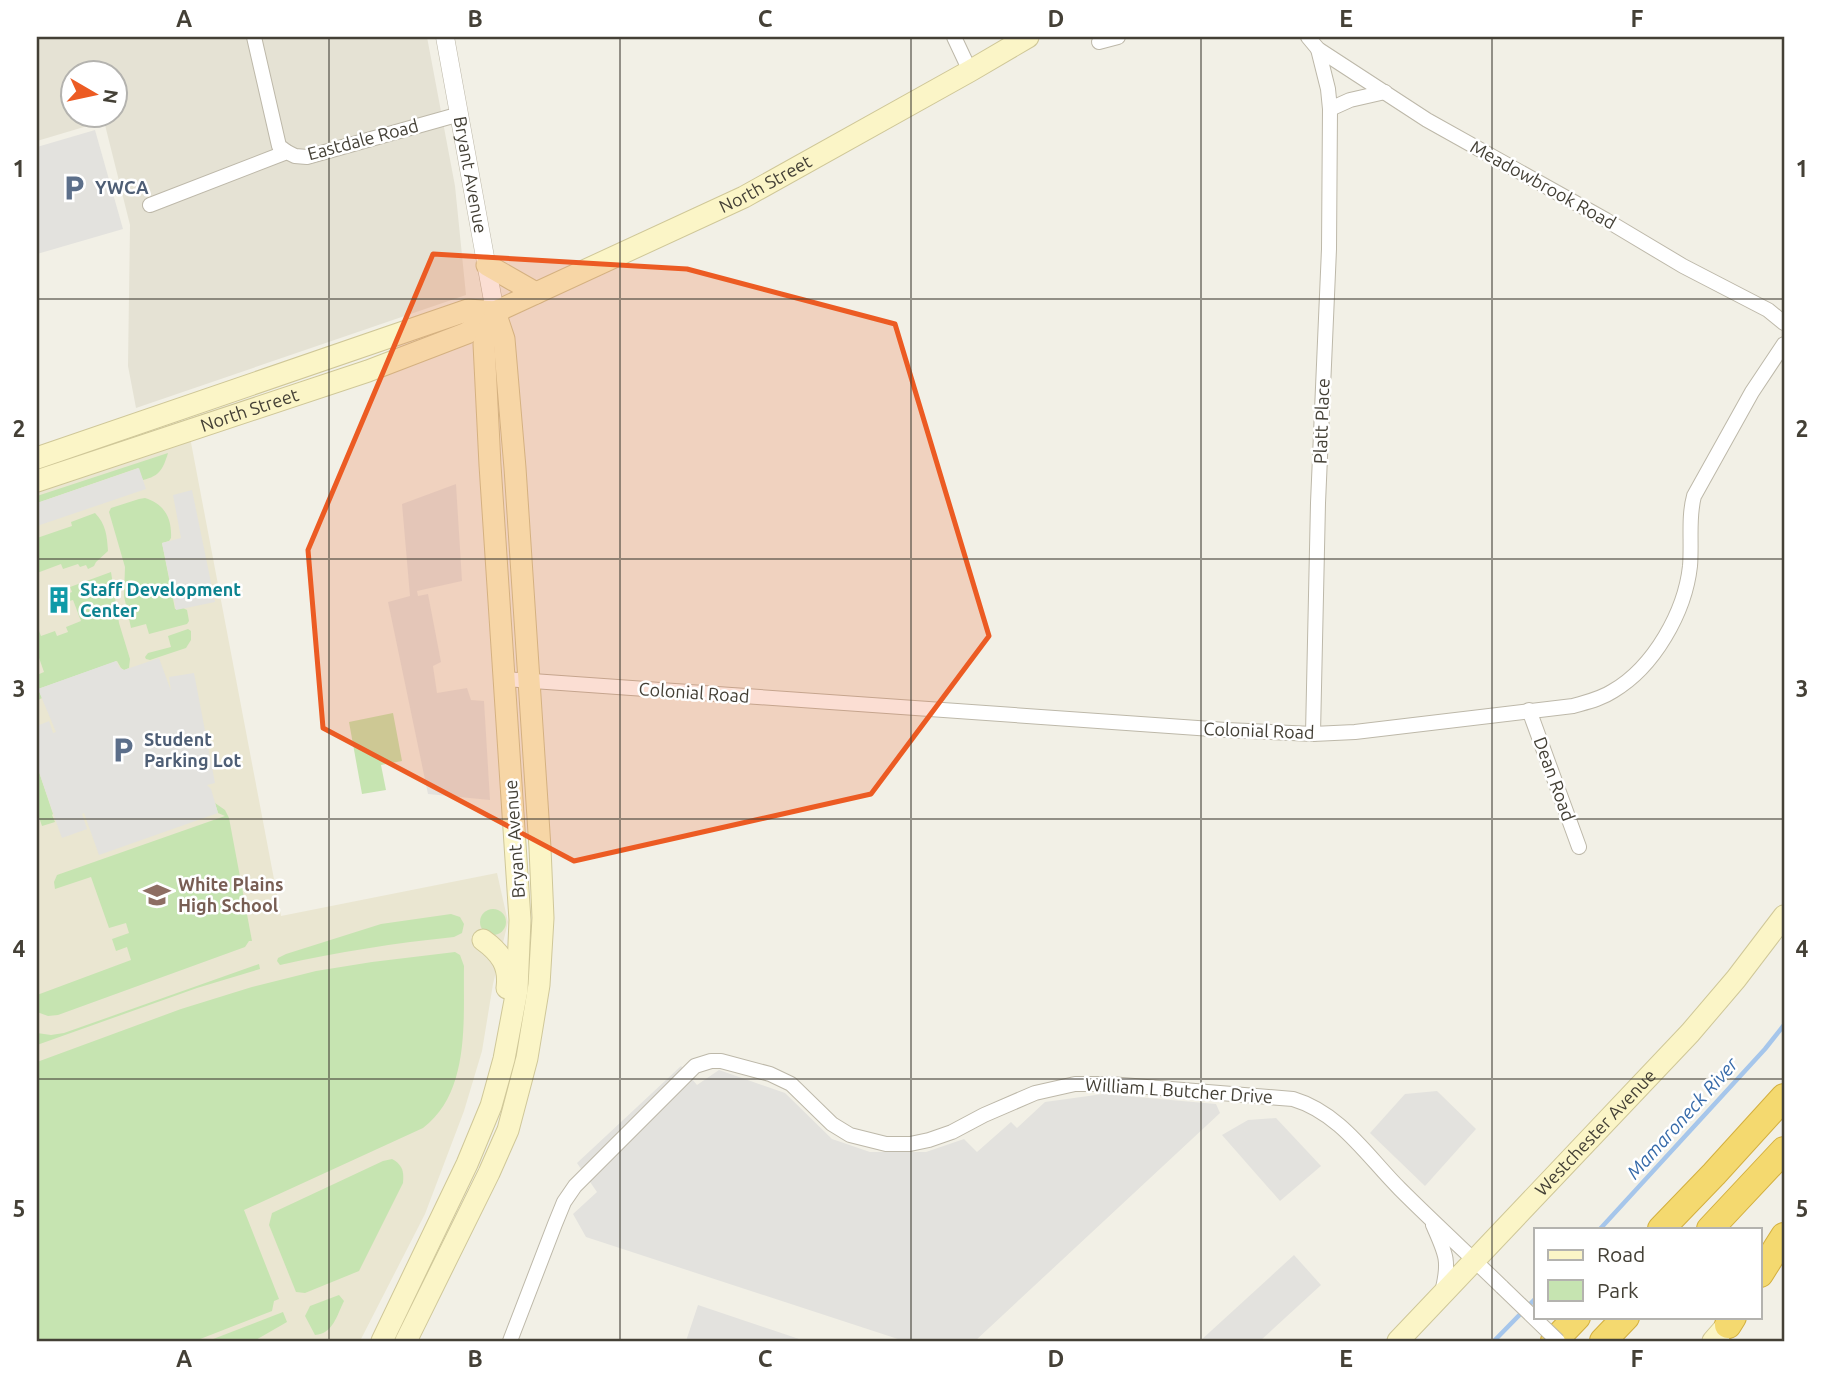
<svg xmlns="http://www.w3.org/2000/svg" width="1821" height="1378" viewBox="0 0 1821 1378" font-family="Ubuntu,sans-serif">
<rect width="100%" height="100%" fill="#f2f0e6"/>
<path fill="#e5e2d4" fill-rule="evenodd" d="M37 37H427L455 186 466 295 136 408 128 366 130 225 104 121 37 141ZM74 74H116V116H74Z"/>
<polygon fill="#eae6d1" points="189,432 281,916 497,873 508,922 493,984 482,1051 464,1111 425,1214 360,1341 37,1341 37,481"/>
<g fill="#c6e4b1">
<path d="M168 453C163 469 160 476 143 480L138 468 37 503V496Z"/>
<path d="M145 498C165 504 172 519 171 538L169 541 162 543 175 609 183 608 187 610 189 621 187 624 149 634 146 624 131 628 124 596 125 567 109 512 111 508 139 499Z"/>
<path d="M95 513C106 524 107 536 108 551L96 562 94 566 88 569 86 565 80 567 78 564 63 569 61 564 37 573V538L72 526 71 522Z"/>
<polygon points="111,572 119,623 130,659 129,668 124,670 121,668 117,661 38,689 42,698 38,700 37,698 37,675 44,672 37,652 37,626 41,636 55,631 57,636 68,632 66,627 81,621 73,600 66,602 64,595 72,592 70,587"/>
<polygon points="188,629 191,631 191,640 186,648 150,660 146,659 145,657 148,653 171,647 168,636"/>
<polygon points="393,713 402,761 381,765 386,790 362,794 349,722"/>
<polygon points="37,766 53,814 52,815 55,822 42,826 37,811"/>
<polygon points="215,803 225,810 229,818 252,941 249,941 245,947 58,1015 48,1016 37,1012 37,995 131,960 127,947 116,951 112,939 129,933 126,923 109,928 91,877 55,889 54,882 57,875 225,816 218,813"/>
<circle cx="493" cy="922" r="13"/>
<path d="M451 914 460 917 464 924 462 933 454 937C395 943 338 952 280 965L277 961 278 958 286 954 381 924Z"/>
<path d="M455 952 460 955 464 966C463 1018 471 1092 423 1128L244 1210 279 1299 274 1301 272 1311 195 1341H37V1062L181 1009 252 987 316 971 372 962Z"/>
<polygon points="259,964 260,969 197,988 37,1045 37,1033 51,1035 64,1033"/>
<path d="M392 1159C403 1165 404 1172 403 1183L359 1271 305 1293 296 1292 269 1225 272 1213 383 1161Z"/>
<path d="M339 1295 344 1301C337 1315 333 1334 315 1335L305 1316 310 1306Z"/>
<polygon points="283,1312 287,1322 254,1341 208,1341"/>
</g>
<g fill="#e3e2de">
<polygon points="95,130 123,229 37,254 37,147"/>
<polygon points="139,468 146,489 37,526 37,503"/>
<polygon points="456,484 462,581 417,591 418,596 428,594 441,662 433,666 437,693 467,688 471,700 484,701 490,800 428,794 388,602 410,596 402,504"/>
<polygon points="192,490 215,602 176,610 162,543 181,538 173,495"/>
<polygon points="159,658 171,691 169,677 194,673 215,783 207,785 211,789 218,813 99,855 84,813 82,814 87,829 62,838 59,830 37,766 37,726 49,721 53,733 56,732 38,689 116,661 120,668 124,670"/>
<polygon points="681,1066 697,1085 719,1070 785,1093 832,1139 870,1152 926,1152 964,1139 977,1152 1011,1122 1017,1128 1045,1102 1103,1094 1216,1104 1220,1113 975,1341 904,1341 586,1237 573,1214 597,1192 577,1163"/>
<polygon points="1437,1091 1476,1129 1425,1186 1370,1133 1405,1094"/>
<polygon points="1276,1118 1321,1166 1280,1201 1222,1135 1248,1120"/>
<polygon points="1294,1255 1321,1285 1260,1341 1200,1341"/>
<polygon points="698,1305 805,1341 686,1341"/>
</g>
<g fill="none" stroke-linecap="round" stroke-linejoin="round">
<g stroke="#a6c6eb" stroke-width="4.5">
<polyline points="1600,1229 1765,1049 1784,1025"/>
<polyline points="1494,1341 1536,1298"/>
</g>
<defs>
<g id="minor">
<polyline points="254,37 279,146 287,152"/>
<polyline points="954,37 970,71"/>
<polyline points="1308,37 1318,49 1427,120 1606,220 1683,266 1768,310 1784,323"/>
<polyline points="1099,42 1118,37"/>
<polyline points="1330,109 1350,100 1385,92"/>
<polyline points="150,205 287,152 295,156 307,157 460,114"/>
<path d="M504 679 1226 730 1313 734 1355 732 1573 706C1587 702 1601 699 1613 691 1654 667 1685 612 1690 566 1692 542 1688 518 1694 496L1752 392 1784 344"/>
<polyline points="1529,710 1579,847"/>
<polyline points="1313,734 1318,503 1329,249 1330,109 1328,89 1318,49"/>
<path d="M1433 1225C1446 1254 1450 1261 1442 1292"/>
<path d="M510 1341 555 1224 564 1202 575 1186 695 1066 711 1061H721L770 1074 791 1084 832 1124 850 1135 886 1144H910L929 1140 952 1132 984 1115 1035 1093 1075 1084H1110L1293 1099C1340 1113 1367 1156 1400 1189 1433 1222 1468 1254 1502 1287"/>
</g>
<g id="tertiary">
<path id="s1" d="M445 37 495 312"/>
</g>
<g id="secondary">
<polyline points="487,265 536,293"/>
<polyline points="37,458 468,310 495,312"/>
<path id="s2" d="M37 481 368 371 467 333 495 312 744 197 970 71 1028 37"/>
<path d="M483 940C501 953 510 966 507 988"/>
<polyline points="382,1341 467,1164 491,1106 504,1059 517,990 520,920 490,465 484,344 495,312"/>
<polyline points="406,1341 489,1173 508,1130 527,1058 539,985 543,918 540,848 515,468 504,339 495,312"/>
<path id="s3" d="M1398 1341 1690 1033 1736 979 1784 916"/>
<polyline points="1713,1341 1734,1317"/>
</g>
<g id="motorway">
<polyline points="1661,1229 1714,1174 1784,1097"/>
<polyline points="1710,1229 1784,1150"/>
<polyline points="1760,1274 1784,1236"/>
<polyline points="1728,1325 1733,1317"/>
<polyline points="1554,1341 1577,1317"/>
<polyline points="1603,1341 1626,1317"/>
</g>
</defs>
<use href="#minor" stroke="#bdb8a9" stroke-width="16"/>
<use href="#tertiary" stroke="#bdb8a9" stroke-width="19"/>
<use href="#secondary" stroke="#cfc798" stroke-width="23"/>
<use href="#motorway" stroke="#d3af3f" stroke-width="28"/>
<use href="#minor" stroke="#fff" stroke-width="14"/>
<use href="#tertiary" stroke="#fff" stroke-width="18"/>
<use href="#secondary" stroke="#fbf5c7" stroke-width="21"/>
<use href="#motorway" stroke="#f4d96f" stroke-width="26"/>
<defs>
<polyline id="minor-bridge" points="1502,1287 1558,1341"/>
</defs>
<use href="#minor-bridge" stroke="#bdb8a9" stroke-width="16" stroke-linecap="butt"/>
<use href="#minor-bridge" stroke="#fff" stroke-width="14"/>
</g>
<path fill="#ec5b23" fill-opacity="0.2" stroke="#ec5b23" stroke-width="5" stroke-linejoin="round" d="M433 254 687 269 895 324 989 636 871 794 574 861 323 728 308 550Z"/>
<path fill="none" stroke="#444036" stroke-width="2" stroke-opacity="0.55" d="M329 37V1341M620 37V1341M911 37V1341M1201 37V1341M1492 37V1341M37 299H1784M37 559H1784M37 819H1784M37 1079H1784"/>
<defs>
<symbol id="parking-bare" viewBox="-9 -9 18 18"><path d="M-3.5-5.5H1a3.5 3.5 0 0 1 0 7H-1V5.5H-3.5ZM-1-3.4V-.6H.8a1.4 1.4 0 0 0 0-2.8Z" fill="#5c6f8a" stroke="#fff" stroke-width="2.5" paint-order="stroke"/></symbol>
<symbol id="building-bare" viewBox="-9 -9 18 18"><path d="M-4-6H4V6H1V3H-1V6H-4ZM-2.5-4.3h1.7v1.8h-1.7ZM.8-4.3h1.7v1.8H.8ZM-2.5-1h1.7V.8h-1.7ZM.8-1h1.7V.8H.8Z" fill="#0f9aa8" stroke="#fff" stroke-width="2.5" paint-order="stroke"/></symbol>
<symbol id="school-bare" viewBox="-9 -9 18 18"><path d="M0-5L7-2L0 1L-7-2ZM-4 1L0 2.5L4 1V4Q0 6-4 4Z" fill="#8d6e63" stroke="#fff" stroke-width="2.5" paint-order="stroke"/></symbol>
</defs>
<g fill-rule="evenodd">
<use href="#parking-bare" x="55" y="169" width="38" height="38"/>
<use href="#building-bare" x="40" y="581" width="38" height="38"/>
<use href="#parking-bare" x="104" y="731" width="38" height="38"/>
<use href="#school-bare" x="138" y="876" width="38" height="38"/>
</g>
<g text-anchor="middle" stroke-width="5" stroke-linejoin="round" paint-order="stroke">
<g font-size="18" fill="#444036" stroke="#fff">
<text transform="translate(363 140) rotate(-15)" y="6">Eastdale Road</text>
<text dy="6" stroke="none"><textPath href="#s1" startOffset="140">Bryant Avenue</textPath></text>
<text dy="6" stroke="none"><textPath href="#s2" startOffset="789">North Street</textPath></text>
<text transform="translate(1543 185) rotate(29)" y="6">Meadowbrook Road</text>
<text dy="6" stroke="none"><textPath href="#s2" startOffset="224">North Street</textPath></text>
<text transform="translate(1322 421) rotate(-88)" y="6">Platt Place</text>
<text transform="translate(694 693) rotate(4)" y="6">Colonial Road</text>
<text transform="translate(1259 731) rotate(2)" y="6">Colonial Road</text>
<text transform="translate(1554 779) rotate(70)" y="6">Dean Road</text>
<text transform="translate(515 839) rotate(-94)" y="6">Bryant Avenue</text>
<text transform="translate(1179 1091) rotate(4)" y="6">William L Butcher Drive</text>
<text dy="6" stroke="none"><textPath href="#s3" startOffset="287">Westchester Avenue</textPath></text>
</g>
<g font-size="18" font-weight="bold" fill="#4e5e75" stroke="#fff" text-anchor="start">
<text x="95" y="194">YWCA</text>
<text x="144" y="746">Student<tspan x="144" dy="21">Parking Lot</tspan></text>
</g>
<g font-size="18" font-weight="bold" fill="#0d838f" stroke="#fff" text-anchor="start">
<text x="80" y="596">Staff Development<tspan x="80" dy="21">Center</tspan></text>
</g>
<g font-size="18" font-weight="bold" fill="#785e54" stroke="#fff" text-anchor="start">
<text x="178" y="891">White Plains<tspan x="178" dy="21">High School</tspan></text>
</g>
<g font-size="19" font-style="italic" fill="#366aa9" stroke="#fff">
<text transform="translate(1682 1118) rotate(-48)" y="7">Mamaroneck River</text>
</g>
</g>
<rect width="1821" height="1378" fill="none" stroke="#ffffff" stroke-width="77"/>
<rect x="1534" y="1228" width="228" height="91" fill="#ffffff" stroke="#b4b3af" stroke-width="2"/>
<rect x="1548" y="1250" width="35" height="10" fill="#fbf5c7" stroke="#b4b3af" stroke-width="2"/>
<text x="1597" y="1262" font-size="21" fill="#444036">Road</text>
<rect x="1548" y="1280" width="35" height="21" fill="#c6e4b1" stroke="#b4b3af" stroke-width="2"/>
<text x="1597" y="1298" font-size="21" fill="#444036">Park</text>
<g transform="translate(94 94) rotate(99)"><circle r="33" fill="#ffffff" stroke="#b4b3af" stroke-width="2"/>
<path d="M0-5L12 26L0 18L-12 26Z" fill="#ec5b23"/>
<text y="-10" font-size="19" font-weight="bold" text-anchor="middle" fill="#444036">N</text>
</g>
<rect x="38" y="38" width="1745" height="1302" fill="none" stroke="#444036" stroke-width="2.5"/>
<g font-size="23" text-anchor="middle" font-weight="bold" fill="#444036">
<text x="184" y="27">A</text>
<text x="475" y="27">B</text>
<text x="765" y="27">C</text>
<text x="1056" y="27">D</text>
<text x="1346" y="27">E</text>
<text x="1637" y="27">F</text>
<text x="19" y="177">1</text>
<text x="1802" y="177">1</text>
<text x="19" y="437">2</text>
<text x="1802" y="437">2</text>
<text x="19" y="697">3</text>
<text x="1802" y="697">3</text>
<text x="19" y="957">4</text>
<text x="1802" y="957">4</text>
<text x="19" y="1217">5</text>
<text x="1802" y="1217">5</text>
<text x="184" y="1367">A</text>
<text x="475" y="1367">B</text>
<text x="765" y="1367">C</text>
<text x="1056" y="1367">D</text>
<text x="1346" y="1367">E</text>
<text x="1637" y="1367">F</text>
</g>
</svg>
